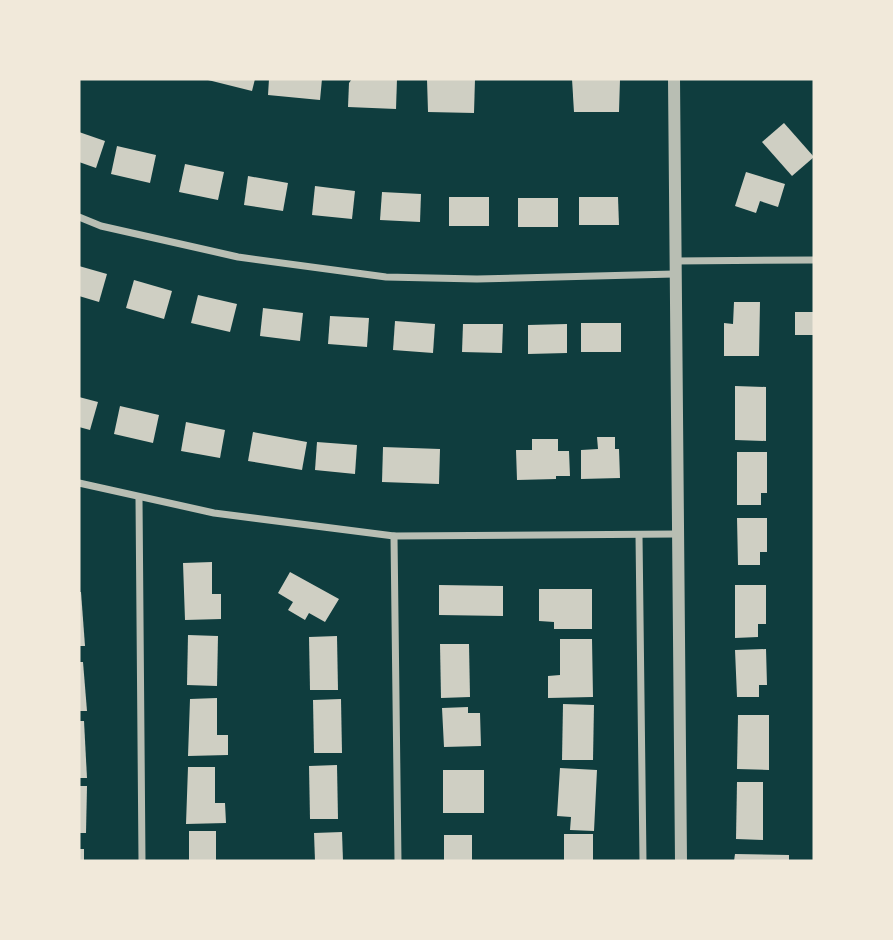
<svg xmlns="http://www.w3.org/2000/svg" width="893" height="940" viewBox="0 0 893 940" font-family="'Archivo Narrow',sans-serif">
<rect width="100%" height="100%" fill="#0f3d3e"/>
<g fill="#cfcfc3">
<polygon points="204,79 255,79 252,91"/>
<polygon points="269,79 322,79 320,100 268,95"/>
<polygon points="352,79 397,79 396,109 348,107 349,83"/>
<polygon points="427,79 475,79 474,113 428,112"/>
<polygon points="572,79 620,79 619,112 574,112"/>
<polygon points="784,123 814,157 792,176 762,142"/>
<polygon points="79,132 105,141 96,168 79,162"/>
<polygon points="117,146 156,155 150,183 111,174"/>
<polygon points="185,164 224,172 218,200 179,192"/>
<polygon points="746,172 785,184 778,207 760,201 756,213 735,206"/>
<polygon points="248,176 288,183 283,211 244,205"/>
<polygon points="315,186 355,191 352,219 312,215"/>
<polygon points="382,192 421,194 420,222 380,220"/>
<rect x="449" y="197" width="40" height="29"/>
<polygon points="579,197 618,197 619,225 579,225"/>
<rect x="518" y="198" width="40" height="29"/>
<polygon points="79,266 107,274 99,302 79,296"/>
<polygon points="134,280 172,291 164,319 126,308"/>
<polygon points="198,295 237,304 230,332 191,323"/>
<polygon points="734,302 760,302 759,356 724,356 724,323 733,324"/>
<polygon points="263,308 303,313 300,341 260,336"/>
<rect x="795" y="312" width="19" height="23"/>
<polygon points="330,316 369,318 367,347 328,344"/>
<polygon points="395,321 435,324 433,353 393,350"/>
<rect x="581" y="323" width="40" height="29"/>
<polygon points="463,324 503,324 502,353 462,352"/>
<polygon points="567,324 567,353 528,354 528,325"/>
<polygon points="735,386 766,387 766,441 735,440"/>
<polygon points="79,397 98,402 90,430 79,427"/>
<polygon points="120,406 159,415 153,443 114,434"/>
<polygon points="186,422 225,430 220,458 181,451"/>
<polygon points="253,432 307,442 302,470 248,461"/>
<polygon points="597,437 615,437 615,449 619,449 620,478 581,479 581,450 598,449"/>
<polygon points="532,439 558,439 558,451 569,451 570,476 556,476 556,479 517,480 516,450 532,450"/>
<polygon points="317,442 357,445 355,474 315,470"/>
<polygon points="383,447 440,449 439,484 382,482"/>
<polygon points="737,452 767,452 767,493 761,493 761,505 737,505"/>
<polygon points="737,518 767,518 767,552 760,552 760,565 738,565"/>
<polygon points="212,562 212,594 221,594 221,619 185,620 183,563"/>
<polygon points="290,572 339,599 325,622 309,613 305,620 288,610 293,602 278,593"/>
<polygon points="439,585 503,586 503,616 439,615"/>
<polygon points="735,585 766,585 766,624 758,624 758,637 735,638"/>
<polygon points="539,589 592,589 592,629 554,629 554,622 539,621"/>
<polygon points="79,592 81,592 85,646 79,646"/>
<polygon points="188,635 218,636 217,686 187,685"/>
<polygon points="337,636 338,690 310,690 309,637"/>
<polygon points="560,639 592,639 593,697 548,698 548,676 560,675"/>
<polygon points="440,644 469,644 470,697 441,698"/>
<polygon points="766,649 767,685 759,685 759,697 737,697 735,650"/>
<polygon points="79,662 83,662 87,711 79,711"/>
<polygon points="217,698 217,735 228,735 228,755 188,756 190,699"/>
<polygon points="341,699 342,753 314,753 313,700"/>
<polygon points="563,704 594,705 593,760 562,760"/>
<polygon points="468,707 468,713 480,713 481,746 444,747 442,708"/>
<polygon points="738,715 769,715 769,770 737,769"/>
<polygon points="79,721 84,721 87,778 79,778"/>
<polygon points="337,765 338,819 310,819 309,766"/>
<polygon points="188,767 215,767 215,803 225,803 226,823 186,824"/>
<polygon points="560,768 597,770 594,831 570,830 571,817 557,816"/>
<rect x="443" y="770" width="41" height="43"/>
<polygon points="737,782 763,782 763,840 736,839"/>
<polygon points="79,786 87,786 86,833 79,833"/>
<rect x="189" y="831" width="27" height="30"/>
<polygon points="342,832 343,861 315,861 314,833"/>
<rect x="564" y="834" width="29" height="27"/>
<rect x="444" y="835" width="28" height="26"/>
<rect x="79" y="849" width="5" height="12"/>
<polygon points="735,854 789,855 789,861 734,861"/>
</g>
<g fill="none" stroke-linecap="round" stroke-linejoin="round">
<g stroke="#b8beb3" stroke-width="7">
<polyline points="79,217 101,226 238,257 386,277 477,279 674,274"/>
<polyline points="675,261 814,260"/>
<polyline points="79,483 214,513 394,536 677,534"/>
<polyline points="139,498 142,861"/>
<polyline points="639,535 643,861"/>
<polyline points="394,536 398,861"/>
</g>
<polyline stroke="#b8beb3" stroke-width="12" points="674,79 681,861"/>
</g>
<rect width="893" height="940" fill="none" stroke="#f1e9da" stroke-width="161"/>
</svg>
